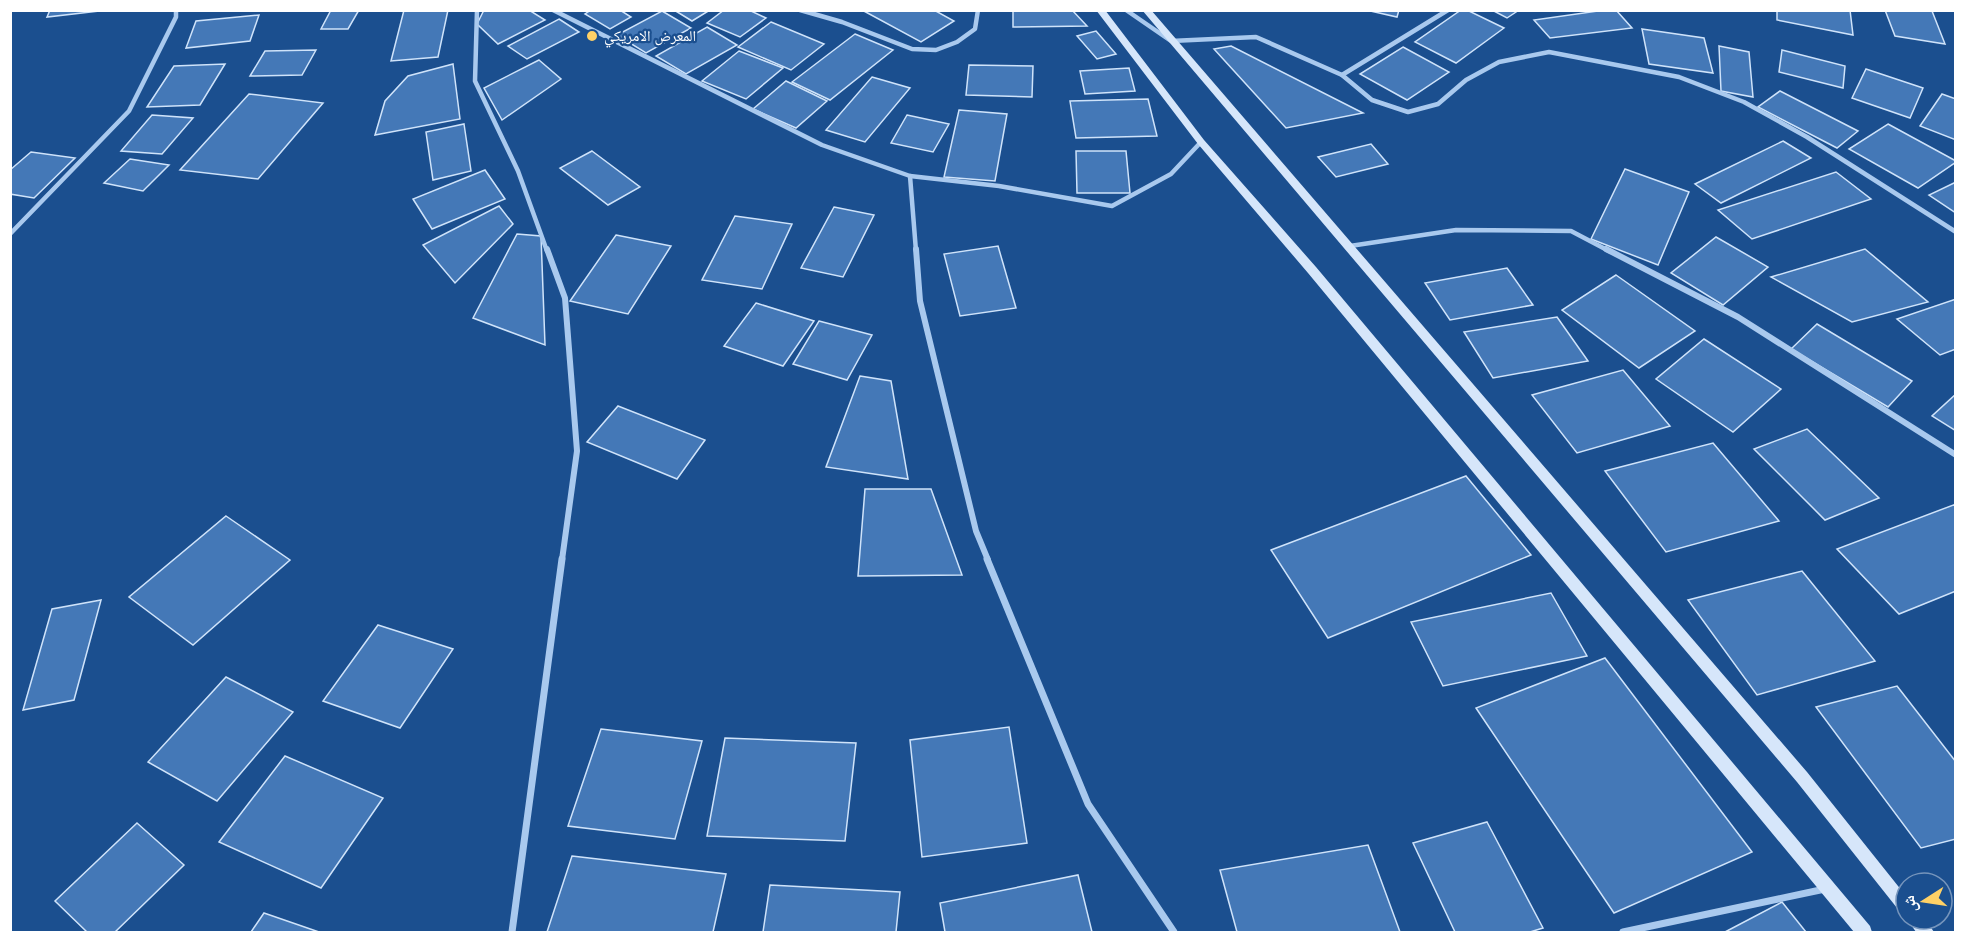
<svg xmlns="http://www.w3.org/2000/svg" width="1966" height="943" viewBox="0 0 1966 943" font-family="'Nunito Sans','Noto Naskh Arabic',sans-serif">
<rect width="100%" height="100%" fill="#1b4f8f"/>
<g fill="#4478b7" stroke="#cfe3fa" stroke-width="1.5">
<polygon points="50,10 108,10 47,17"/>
<polygon points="331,10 359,10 348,29 321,29"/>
<polygon points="404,10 448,10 438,57 391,61"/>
<polygon points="484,10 529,10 545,20 498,44 477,24"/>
<polygon points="591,10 620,10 631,17 610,29 585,14"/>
<polygon points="674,10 710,10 692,21"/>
<polygon points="724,10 749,10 766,18 740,37 707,23"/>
<polygon points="862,10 934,10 954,21 921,42"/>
<polygon points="1013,10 1072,10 1087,26 1013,27"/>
<polygon points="1366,10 1399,10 1397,17"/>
<polygon points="1461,10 1467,10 1504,28 1456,63 1415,42"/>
<polygon points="1492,10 1519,10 1507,18"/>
<polygon points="1605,10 1616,10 1632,28 1550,38 1534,20"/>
<polygon points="1777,10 1850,10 1853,35 1777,20"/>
<polygon points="1885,10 1932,11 1945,44 1895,36"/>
<polygon points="662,11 691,28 646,53 617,35"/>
<polygon points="259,15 250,41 186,48 196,21"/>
<polygon points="559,19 579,32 527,59 508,46"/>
<polygon points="771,22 824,44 791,70 738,47"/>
<polygon points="707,27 737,45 686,74 656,56"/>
<polygon points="1642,29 1704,38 1713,73 1649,64"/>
<polygon points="1096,31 1116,54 1097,59 1077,36"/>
<polygon points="855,34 893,50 830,100 792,82"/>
<polygon points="1231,46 1363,113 1286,128 1214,49"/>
<polygon points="1719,46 1749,52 1753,97 1721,91"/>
<polygon points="1403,47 1449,72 1407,100 1360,74"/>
<polygon points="316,50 302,75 250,76 265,51"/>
<polygon points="1782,50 1845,66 1843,88 1779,72"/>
<polygon points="739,51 783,68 746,99 702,81"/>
<polygon points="539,60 561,79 502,120 484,88"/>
<polygon points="225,64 200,105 147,107 174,66"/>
<polygon points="453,64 460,119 375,135 385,101 408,76"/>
<polygon points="969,65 1033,66 1032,97 966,95"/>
<polygon points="1129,68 1135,91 1085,94 1080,71"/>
<polygon points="1866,69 1923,88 1910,118 1852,98"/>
<polygon points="872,77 910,88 865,142 826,130"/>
<polygon points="786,81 827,101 796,128 753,109"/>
<polygon points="1780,91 1858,131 1837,148 1758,107"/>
<polygon points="249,94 323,103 258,179 180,170"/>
<polygon points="1942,94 1956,99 1956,140 1920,126"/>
<polygon points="1148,99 1157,136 1076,138 1070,101"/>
<polygon points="959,110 1007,114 995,181 944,177"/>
<polygon points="152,115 193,118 162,154 121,151"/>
<polygon points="907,115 949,124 933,152 891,143"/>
<polygon points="464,124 471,171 433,180 426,132"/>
<polygon points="1888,124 1956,161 1956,162 1918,188 1849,149"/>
<polygon points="1783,141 1811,158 1721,203 1695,184"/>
<polygon points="1371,144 1388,164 1336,177 1318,157"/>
<polygon points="592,151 640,187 608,205 560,168"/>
<polygon points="1076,151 1126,151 1130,193 1077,193"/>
<polygon points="31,152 75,158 34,198 10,194 10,170"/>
<polygon points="130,159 169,165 143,191 104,183"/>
<polygon points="1625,169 1689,192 1658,265 1591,239"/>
<polygon points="485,170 505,199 432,229 413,199"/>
<polygon points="1836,172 1871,199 1752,239 1718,210"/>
<polygon points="1956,182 1956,213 1929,195"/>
<polygon points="499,206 513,224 455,283 423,245"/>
<polygon points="834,207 874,215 843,277 801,268"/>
<polygon points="735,216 792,224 762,289 702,280"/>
<polygon points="517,234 541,236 545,345 473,318"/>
<polygon points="616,235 671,246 628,314 570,301"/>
<polygon points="1716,237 1768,267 1723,305 1671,273"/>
<polygon points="998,246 1016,308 960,316 944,254"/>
<polygon points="1865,249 1928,302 1852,322 1771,277"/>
<polygon points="1507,268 1533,305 1450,320 1425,283"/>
<polygon points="1616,275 1695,331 1639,368 1562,310"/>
<polygon points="1956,299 1956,349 1940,355 1897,319"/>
<polygon points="756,303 814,321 783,366 724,346"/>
<polygon points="1557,317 1588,361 1493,378 1464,332"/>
<polygon points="819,321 872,335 847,380 793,364"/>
<polygon points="1817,324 1912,381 1888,407 1791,349"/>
<polygon points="1704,339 1781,389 1733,432 1656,379"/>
<polygon points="1623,370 1670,426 1577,453 1532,395"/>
<polygon points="860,376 891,381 908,479 826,467"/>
<polygon points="1956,394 1956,431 1932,416"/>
<polygon points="618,406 705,440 677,479 587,442"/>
<polygon points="1807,429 1879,498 1825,520 1754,449"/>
<polygon points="1713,443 1779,521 1666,552 1605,471"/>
<polygon points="1466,476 1531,555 1328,638 1271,550"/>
<polygon points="865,489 931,489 962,575 858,576"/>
<polygon points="1956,504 1956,591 1899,614 1837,549"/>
<polygon points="226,516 290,560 193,645 129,597"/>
<polygon points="1802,571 1875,661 1757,695 1688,600"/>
<polygon points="1551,593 1587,656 1443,686 1411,622"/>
<polygon points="101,600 74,700 23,710 52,609"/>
<polygon points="378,625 453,649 400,728 323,701"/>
<polygon points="1605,658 1752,852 1614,913 1476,708"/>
<polygon points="226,677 293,712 217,801 148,762"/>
<polygon points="1897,686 1956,762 1956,839 1921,848 1816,707"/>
<polygon points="1009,727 1027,843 922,857 910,740"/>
<polygon points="601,729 702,741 675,839 568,826"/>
<polygon points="725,738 856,743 845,841 707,836"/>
<polygon points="285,756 383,798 321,888 219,842"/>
<polygon points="1487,822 1543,928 1530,932 1455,932 1413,843"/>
<polygon points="137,823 184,865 115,932 87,932 55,901"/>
<polygon points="1368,845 1400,932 1237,932 1220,870"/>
<polygon points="572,856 726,874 713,932 547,932"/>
<polygon points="1078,875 1092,932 945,932 940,903"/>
<polygon points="770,885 900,892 896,932 763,932"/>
<polygon points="1782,902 1806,932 1725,932"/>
<polygon points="264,913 319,932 251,932"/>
</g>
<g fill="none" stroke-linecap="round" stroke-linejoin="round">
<g stroke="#a9c9ee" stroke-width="4.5">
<polyline points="477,10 475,81 518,171 547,251"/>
<polyline points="553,10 822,145 910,176 999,186 1112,206 1171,174 1201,142"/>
<polyline points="800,10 842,22 912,49 936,50 957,42 975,29 978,10"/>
<polyline points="1126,10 1171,41 1256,37 1342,75 1448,10"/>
<polyline points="1342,75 1372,100 1408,112 1438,104 1466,80 1499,62 1549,52 1679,77 1744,102 1807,137 1956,232"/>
<polyline points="910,176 916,251"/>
<polyline points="10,234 129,111 176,17 176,10"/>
<polyline points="1350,246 1456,230 1571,231 1609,251"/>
</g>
<g stroke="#a9c9ee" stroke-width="6">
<polyline points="547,249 565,298 577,451 562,560"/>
<polyline points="916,249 920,301 976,531 988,560"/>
<polyline points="1606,249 1738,317 1956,455"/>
</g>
<g stroke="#a9c9ee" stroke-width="7">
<polyline points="987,559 1088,804 1174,932"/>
<polyline points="512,932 562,559"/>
<polyline points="1623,932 1825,889"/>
</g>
<g fill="#d6e6fa" fill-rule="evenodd">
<polygon points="1096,10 1105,10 1204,140 1316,267 1870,926 1872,932 1854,932 1308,273 1198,144"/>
<polygon points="1142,10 1151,10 1807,772 1906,896 1906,916 1901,913 1797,782"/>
<polygon points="1907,919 1925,919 1934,932 1916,932"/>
</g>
</g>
<circle fill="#ffd166" stroke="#1b4f8f" stroke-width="2" cx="592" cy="36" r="6"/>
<g text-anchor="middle" stroke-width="4.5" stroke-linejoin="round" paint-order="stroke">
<g font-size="15" fill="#fff" stroke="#1b4f8f" text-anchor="start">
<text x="604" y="41">المعرض الامريكي</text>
</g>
</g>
<rect width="1966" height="943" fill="none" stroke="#ffffff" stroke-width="24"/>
<g transform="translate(1924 901) rotate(258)"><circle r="28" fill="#1b4f8f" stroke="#7695bc" stroke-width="1.5"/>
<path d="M0-4.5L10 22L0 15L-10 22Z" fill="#ffd166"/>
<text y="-9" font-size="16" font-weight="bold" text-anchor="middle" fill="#ffffff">ش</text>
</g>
</svg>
